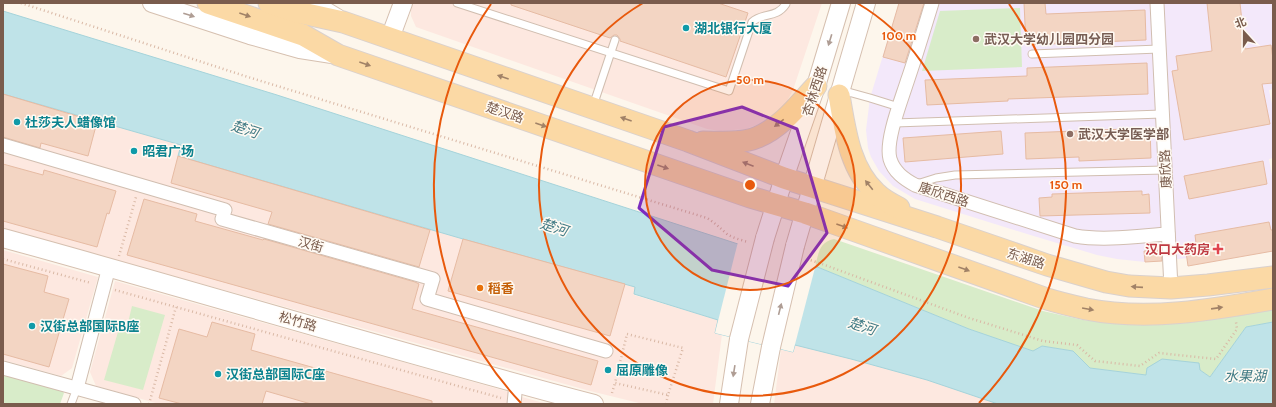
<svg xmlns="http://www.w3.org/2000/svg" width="1276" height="407" viewBox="0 0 1276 407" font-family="Cabin,'Noto Sans SC',sans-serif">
<rect width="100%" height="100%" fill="#fdf6ec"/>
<g fill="#fde8e0">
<polygon points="411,3 822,3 793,90 787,101 773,116 764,122 746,129 720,131 707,129 416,27 411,16"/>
<polygon points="3,94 181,145 179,156 463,239 636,287 634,295 718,320 715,333 722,334 713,404 643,404 590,391 3,229"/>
<polygon points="3,250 98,277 72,368 61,376 3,360"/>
<polygon points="115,281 509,392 508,404 159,404 96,386 90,372"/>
<polygon points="795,345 852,359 927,380 998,404 774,404 781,350 793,352"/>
<polygon points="522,397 540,402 550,404 521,404"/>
</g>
<polygon fill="#f3e8fa" points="899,3 1273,3 1273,89 1269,90 1273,109 1273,158 1269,159 1273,181 1273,251 1188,266 1187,258 1170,260 1145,262 1117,259 1097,255 1027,234 915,199 893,186 879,171 871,157 868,148 866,130 870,98"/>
<g fill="#d8ecc9">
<polygon points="1020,8 1022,67 922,71 940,11"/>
<path d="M834 239 1043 311 1083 320 1140 325 1188 323 1244 314 1273 309V322L1246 327 1210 377 1200 370 1146 375 1090 368 1073 351 1042 346 1034 352 969 329 815 266C819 253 819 242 834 239Z"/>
<polygon points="132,306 165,315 143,390 104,380 120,325 127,327"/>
<polygon points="3,371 61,389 64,393 60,404 3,404"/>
</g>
<polygon fill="#bfe3e8" stroke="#a5d3da" points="3,11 277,95 738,244 815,266 969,329 1033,351 1042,346 1073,351 1090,368 1146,375 1147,368 1162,359 1199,363 1200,370 1210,377 1246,327 1273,322 1273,404 998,404 927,380 851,359 795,345 793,352 715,333 718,320 634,294 635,287 463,239 178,156 181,145 3,94"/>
<polygon fill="#fdf6ec" points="738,242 816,264 793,352 715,333"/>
<g fill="#f3d5c3" stroke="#e6bba3">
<polygon points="511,3 718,3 748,13 726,77 620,41 620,39 617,35 614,35 610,38 511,5"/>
<polygon points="899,3 924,3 905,63 883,57"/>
<polygon points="1024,3 1045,3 1046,14 1145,10 1146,40 1026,45"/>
<polygon points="1207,3 1240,3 1245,49 1271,45 1273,59 1273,83 1262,84 1270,124 1184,140 1172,71 1178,70 1176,56 1212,51"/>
<polygon points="1147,63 1148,94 1008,99 1008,101 927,105 925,80 1027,76 1027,68"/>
<polygon points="3,94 97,122 88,156 41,143 40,148 3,137"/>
<polygon points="1150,128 1151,158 1079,161 1079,157 1026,159 1025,133"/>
<polygon points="1001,131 1003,154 905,162 903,138"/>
<polygon points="178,156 430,230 419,267 268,224 272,212 171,183"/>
<polygon points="1263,161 1267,184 1189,199 1184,176"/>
<polygon points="3,164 43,175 44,170 116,191 109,214 107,213 97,247 3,221"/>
<polygon points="1142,191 1142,195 1149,194 1150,213 1040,216 1039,198 1052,197 1052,194"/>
<polygon points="144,199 197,214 195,221 263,240 264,239 415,282 419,284 412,309 598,361 591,385 127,255"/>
<polygon points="1269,222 1271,230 1273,230 1273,251 1188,266 1185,245 1196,243 1195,235"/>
<polygon points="463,239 625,284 610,336 448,291"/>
<polygon points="1161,250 1162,261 1145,262 1144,251"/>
<polygon points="3,264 48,276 44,292 69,299 49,367 3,354"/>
<polygon points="212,322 255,334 251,350 432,401 432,404 311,404 266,391 262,404 182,404 159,398 179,329 207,337"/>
</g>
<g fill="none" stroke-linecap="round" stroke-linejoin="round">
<defs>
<g id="lane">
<path d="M457 3 729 91 752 22C763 12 776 19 786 4"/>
<polyline points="1032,54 1159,49"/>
<polyline points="841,90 870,98 899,107"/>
<polyline points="593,106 615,40"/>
<polyline points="895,123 1162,114"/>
<polyline points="917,184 936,178 955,175 1165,170"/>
<polyline points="71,404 77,388"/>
</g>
<g id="street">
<path d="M932 3C924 29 916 56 907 82 901 101 885 141 890 159 894 172 904 179 915 185L1075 236C1104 241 1139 236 1168 234"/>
<polyline points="1157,3 1171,288"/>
<polyline points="3,145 225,210 222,219 433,279 427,299 606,351"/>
<polyline points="3,368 134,404"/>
<polyline points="77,388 109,267"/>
<polyline points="514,404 516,383"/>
</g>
<g id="secondary">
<polyline points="152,3 250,35 300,49 332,54"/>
<polyline points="312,3 337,18"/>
<polyline points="390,38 403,3"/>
<path d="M3 238C200 292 396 352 594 404"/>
<polyline points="765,238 784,178 816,86 841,3"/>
<polyline points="795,246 866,3"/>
<polyline points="729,404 739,339"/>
<polyline points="760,404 771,347"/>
</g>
<g id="primary">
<path d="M208 3 303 35 338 55 750 197 805 213 1047 299C1060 303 1073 306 1086 309 1147 321 1212 310 1273 299"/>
<polyline points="269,3 293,11 343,22 688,141 784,178 937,227 1047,265 1106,282 1129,286 1171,288 1208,285 1273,277"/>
<path d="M839 95C845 129 849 168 876 193 882 199 891 204 899 208"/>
<path d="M703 142C721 142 742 144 758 137 782 127 799 104 816 86"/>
</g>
</defs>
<use href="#lane" stroke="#d1beb0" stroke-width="9"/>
<use href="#street" stroke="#d1beb0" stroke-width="15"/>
<use href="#secondary" stroke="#d6c0b0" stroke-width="20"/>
<use href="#primary" stroke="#dad1cd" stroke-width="23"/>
<g stroke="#d9b8a5" stroke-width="2.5" stroke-dasharray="1 3" stroke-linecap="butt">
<path d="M21 3 248 77 707 218C715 223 720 228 727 234 733 238 741 240 748 242"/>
<polyline points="119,256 136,197"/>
<polyline points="3,259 91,283"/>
<polyline points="807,259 822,264 969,318 1043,341 1077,345 1095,361 1140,366 1159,353 1216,359 1237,329 1236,322"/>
<polyline points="115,290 501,398"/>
<polygon points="627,334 683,348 668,395 615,383"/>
<polyline points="612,393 615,383"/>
<polyline points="149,404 176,307"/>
<polyline points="666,404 668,395"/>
</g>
<use href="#lane" stroke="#fff" stroke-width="7"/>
<use href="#street" stroke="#fff" stroke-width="13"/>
<use href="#secondary" stroke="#fff" stroke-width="18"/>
<use href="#primary" stroke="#fbd9a5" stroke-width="21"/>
<defs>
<g id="secondary-bridge">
<polyline points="739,339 765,238"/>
<polyline points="771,347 795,246"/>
</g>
</defs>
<use href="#secondary-bridge" stroke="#d6c0b0" stroke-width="20" stroke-linecap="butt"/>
<use href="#secondary-bridge" stroke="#fff" stroke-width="18"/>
</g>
<defs><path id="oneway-solid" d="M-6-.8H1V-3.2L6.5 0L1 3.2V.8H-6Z"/></defs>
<g fill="#af9d94">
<use href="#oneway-solid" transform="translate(189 15) rotate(18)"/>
<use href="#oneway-solid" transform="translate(830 40) rotate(107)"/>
<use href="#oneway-solid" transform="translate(780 309) rotate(-76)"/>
<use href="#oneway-solid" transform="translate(734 371) rotate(99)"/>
</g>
<g fill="#a18267">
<use href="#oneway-solid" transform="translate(245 15) rotate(19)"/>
<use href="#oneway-solid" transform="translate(365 64) rotate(19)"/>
<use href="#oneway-solid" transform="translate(503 77) rotate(-161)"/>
<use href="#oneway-solid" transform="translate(626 119) rotate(-161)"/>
<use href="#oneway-solid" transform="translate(779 123) rotate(142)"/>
<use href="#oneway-solid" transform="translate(541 125) rotate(19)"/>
<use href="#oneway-solid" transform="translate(748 164) rotate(-159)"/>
<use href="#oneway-solid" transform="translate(663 167) rotate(19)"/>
<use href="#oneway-solid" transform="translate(869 185) rotate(-129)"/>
<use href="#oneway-solid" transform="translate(842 226) rotate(20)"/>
<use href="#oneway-solid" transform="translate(964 269) rotate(20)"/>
<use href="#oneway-solid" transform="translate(1137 287) rotate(-176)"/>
<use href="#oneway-solid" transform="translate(1217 308) rotate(-8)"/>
<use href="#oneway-solid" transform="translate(1088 309) rotate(10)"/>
</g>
<path fill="#7b2cbf" fill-opacity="0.2" stroke="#7b2cbf" stroke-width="3" stroke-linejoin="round" d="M742 107 797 129 827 233 788 286 712 270 639 208 664 127Z"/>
<circle cx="750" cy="185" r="105" fill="#e8590c" fill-opacity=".12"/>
<g fill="none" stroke="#e8590c" stroke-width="2">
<circle cx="750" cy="185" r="105"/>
<path d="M857 3A211 211 0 1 1 643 3"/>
<path d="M521 403A316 316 0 0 1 491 4M1009 4A316 316 0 0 1 979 403"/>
</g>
<g fill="#0f9aa8" stroke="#fffaf3" stroke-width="1.5">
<circle cx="686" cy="28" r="4"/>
<circle cx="17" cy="122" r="4"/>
<circle cx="134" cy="151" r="4"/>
<circle cx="32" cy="326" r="4"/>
<circle cx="608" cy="370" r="4"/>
<circle cx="218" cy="374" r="4"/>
</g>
<g fill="#8d6e63" stroke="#fffaf3" stroke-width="1.5">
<circle cx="976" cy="39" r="4"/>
<circle cx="1070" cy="134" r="4"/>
</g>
<path fill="#e0444e" stroke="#fffaf3" stroke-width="1.5" d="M1216 243h4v4h4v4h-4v4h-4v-4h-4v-4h4z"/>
<circle fill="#e8710a" stroke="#fffaf3" stroke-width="1.5" cx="480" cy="288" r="4"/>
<g text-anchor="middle" stroke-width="3" stroke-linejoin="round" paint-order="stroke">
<g font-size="13" font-weight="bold" fill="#0d838f" stroke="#fffaf3" text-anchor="start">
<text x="694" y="33">湖北银行大厦</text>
<text x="25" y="127">杜莎夫人蜡像馆</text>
<text x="142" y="156">昭君广场</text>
<text x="40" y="331">汉街总部国际B座</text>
<text x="616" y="375">屈原雕像</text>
<text x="226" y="379">汉街总部国际C座</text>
</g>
<g font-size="13" font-weight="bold" fill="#785e54" stroke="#fffaf3" text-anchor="start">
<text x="984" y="44">武汉大学幼儿园四分园</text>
<text x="1078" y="139">武汉大学医学部</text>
</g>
<g font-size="13" fill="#7a5c4d" stroke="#fffaf3">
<text transform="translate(814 91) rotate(-72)" y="5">杏林西路</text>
<text transform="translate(505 112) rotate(19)" y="5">楚汉路</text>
<text transform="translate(1165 169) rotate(-93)" y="5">康欣路</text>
<text transform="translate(944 194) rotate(18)" y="5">康欣西路</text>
<text transform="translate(311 244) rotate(16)" y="5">汉街</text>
<text transform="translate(1026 258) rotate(18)" y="5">东湖路</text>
<text transform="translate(298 321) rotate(16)" y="5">松竹路</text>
</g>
<g font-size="13" font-weight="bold" fill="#be3a42" stroke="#fffaf3" text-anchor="end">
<text x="1210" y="254">汉口大药房</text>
</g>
<g font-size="13" font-weight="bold" fill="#c56008" stroke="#fffaf3" text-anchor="start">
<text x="488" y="293">稻香</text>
</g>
<g font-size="14" font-style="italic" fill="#437c86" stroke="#fffaf3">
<text transform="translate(245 129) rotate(18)" y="5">楚河</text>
<text transform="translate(554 227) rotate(18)" y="5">楚河</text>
<text transform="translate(862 326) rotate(18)" y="5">楚河</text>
<text x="1245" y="381">水果湖</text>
</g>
</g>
<circle cx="750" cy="185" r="6" fill="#e8590c" stroke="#fffaf3" stroke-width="2"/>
<g font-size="12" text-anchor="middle" font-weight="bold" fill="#e8590c" stroke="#fffaf3" stroke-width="3" stroke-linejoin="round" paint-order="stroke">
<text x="899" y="40">100 m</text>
<text x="750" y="84">50 m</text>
<text x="1066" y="189">150 m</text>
</g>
<rect width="1276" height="407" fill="none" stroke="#7a5c4d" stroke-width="8"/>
<g transform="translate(1244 32) rotate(339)" stroke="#fffaf3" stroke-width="3" paint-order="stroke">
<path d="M0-3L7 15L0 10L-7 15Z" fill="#7a5c4d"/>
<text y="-6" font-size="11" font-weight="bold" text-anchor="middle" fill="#7a5c4d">北</text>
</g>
</svg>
